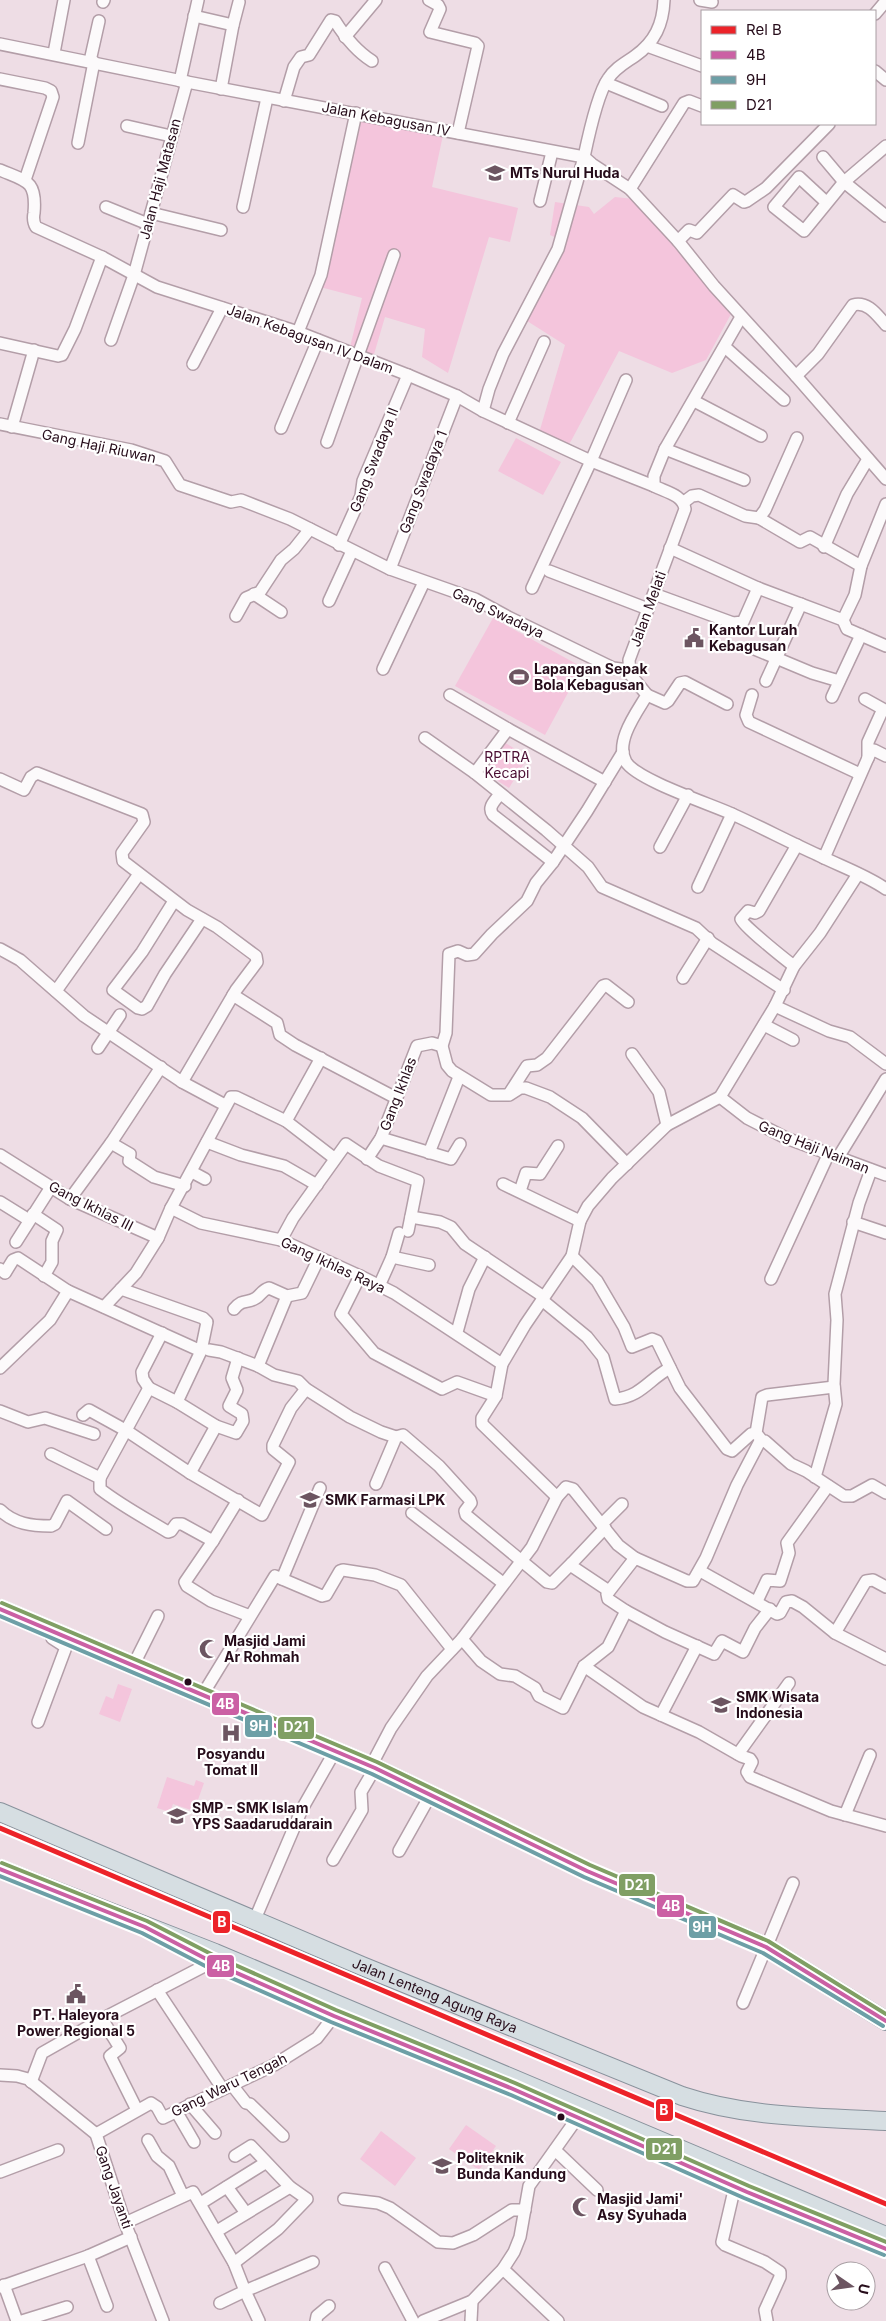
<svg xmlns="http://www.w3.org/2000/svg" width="886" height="2321" viewBox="0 0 886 2321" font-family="Inter,sans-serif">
<rect width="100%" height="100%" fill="#eedde5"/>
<g fill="#f4c5dc">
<polygon points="361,119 443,135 432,187 518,208 510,242 489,237 448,373 422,357 425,329 385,317 372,361 349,351 362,298 320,287"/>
<polygon points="615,197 634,199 731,314 706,360 672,373 619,351 571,441 566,447 539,433 565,345 524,319 537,273 561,240 550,235 555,202 589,207 594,214"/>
<polygon points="516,438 561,462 543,495 498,471"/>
<polygon points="493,618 582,667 545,735 455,686"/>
<polygon points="504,742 528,757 509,788 485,773"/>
<polygon points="118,1684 132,1689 120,1722 99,1714 106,1696 113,1699"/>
<polygon points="167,1777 194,1786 196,1780 204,1783 194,1811 173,1804 170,1812 157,1808"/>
<polygon points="466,2125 496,2146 479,2170 449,2149"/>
<polygon points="381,2131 416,2158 395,2186 360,2159"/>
</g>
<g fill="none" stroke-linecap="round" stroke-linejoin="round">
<defs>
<g id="minor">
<polyline points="429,0 438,5 440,9 430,32 475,43 478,46 458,133"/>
<path d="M664 0C663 24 655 42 635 56 625 63 615 68 608 79 598 93 588 138 584 157L592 164 630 189 641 201 678 241 714 286 796 376 886 479"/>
<polyline points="700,0 712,2"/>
<polyline points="103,2 104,0"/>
<polyline points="875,14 886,1"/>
<polyline points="194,16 233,25 221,89"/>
<polyline points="233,25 239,2"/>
<polyline points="345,37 376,0"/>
<polyline points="0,44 187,82 584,157 558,249 503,354 489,389 483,411"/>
<polyline points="647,46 702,66"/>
<polyline points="54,53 64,0"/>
<polyline points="90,61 99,21"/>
<polyline points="875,71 886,80"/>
<polyline points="0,79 45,88 51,91 53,97 25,180"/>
<polyline points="180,81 198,0"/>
<polyline points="606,83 662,106"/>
<path d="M284 101 294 67 301 57 309 55 331 20 335 21C345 37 356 51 372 61"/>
<polyline points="127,126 171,136"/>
<polyline points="78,143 94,62"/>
<polyline points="823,157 844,182 886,216"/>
<path d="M0 170C26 181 37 180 34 213 33 218 33 222 36 227L102 257 157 287 298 332 408 375 457 396 483 411 591 461 654 486"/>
<polyline points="630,189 684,103 689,101 702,106"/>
<polyline points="540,201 552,152"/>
<polyline points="826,202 799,177 774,207 804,231 844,182 886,146"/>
<polyline points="106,207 148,224"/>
<polyline points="243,207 267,98"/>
<polyline points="151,213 221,230"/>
<polyline points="678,241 689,230 697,233 733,195 744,202 747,201 766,188 829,124"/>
<path d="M741 317 665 449 654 476V486C666 492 683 495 685 509L629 660 630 674 647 695C637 712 614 742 626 762 637 780 710 804 732 814 761 827 789 842 818 855 840 866 866 875 886 889"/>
<polyline points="298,332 321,275 356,113"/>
<polyline points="111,340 134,275 187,82"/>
<polyline points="0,343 58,356 62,355 75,329 102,257"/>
<polyline points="725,347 784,400"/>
<polyline points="193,364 222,308"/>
<path d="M796 376 818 354 853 305C868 301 877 315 886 325"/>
<polyline points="694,401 761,436"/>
<polyline points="508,423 544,342"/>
<polyline points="0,424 131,450 165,461 180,485 231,502 241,500 290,519 390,569 475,599 508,617 613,668 628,670"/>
<polyline points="12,427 34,350"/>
<polyline points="281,428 318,340"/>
<polyline points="327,442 394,255"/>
<polyline points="665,449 744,480"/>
<polyline points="684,502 692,496 699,495 745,516 759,518 765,510 797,438"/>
<polyline points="759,518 800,542 810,537 861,566"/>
<polyline points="339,545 361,496 363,481 408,375"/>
<polyline points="824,547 847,494 868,459"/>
<polyline points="670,548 758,588 843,620"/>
<polyline points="390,569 457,396"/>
<polyline points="549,571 648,609"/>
<polyline points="532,588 591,461 626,380"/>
<polyline points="254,594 281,612"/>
<polyline points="654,594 733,623 743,622 758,588"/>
<polyline points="329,601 352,551"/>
<polyline points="236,616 246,598 260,592 281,560 294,549 310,529"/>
<polyline points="843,620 855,595 861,566 886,504"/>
<polyline points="843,620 847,629 886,646"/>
<polyline points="752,648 812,673 839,681"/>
<polyline points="383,669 424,582"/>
<polyline points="766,681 801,604"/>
<polyline points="450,695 508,729"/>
<polyline points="647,695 665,703 668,701 680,683 685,682 727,704"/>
<polyline points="752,695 746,715 749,722 860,774"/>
<polyline points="832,697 861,635"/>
<polyline points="865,699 883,709 868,742 868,758"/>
<polyline points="425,738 475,773 546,830 588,867 602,887 696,928 712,943 784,990"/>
<polyline points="475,773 508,729 605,782"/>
<polyline points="0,779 24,790 31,777 37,773 142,814 144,822 122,853 123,861 187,910 217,927 256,956 257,962 236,990 182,1082"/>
<path d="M500 794C495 801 487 807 493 815L553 862 587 811 623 752"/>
<polyline points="660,847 688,795"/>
<polyline points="824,858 871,751 874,750 886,756"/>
<polyline points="553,862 536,883 527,901 492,934 474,954 467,955 458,951 449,954 446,1033 442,1046 447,1065 452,1071 491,1095 509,1095 520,1088 526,1088 550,1097 582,1118 627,1164"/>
<polyline points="698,887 732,814"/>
<polyline points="174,901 142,952 113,990 138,1008 142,1009 147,1006 165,974 202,919"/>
<polyline points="0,949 20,960 84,1016 182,1082 225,1105"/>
<path d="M794 966C786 960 742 925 741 919L748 911 755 913 759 911 797 845"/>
<polyline points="683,978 708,938"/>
<polyline points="56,991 139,874"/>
<polyline points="233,995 277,1023 280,1035 295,1045 396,1098"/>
<polyline points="775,1006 829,1031 850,1037 886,1064"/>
<polyline points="764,1025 793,1040"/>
<polyline points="98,1048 120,1015"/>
<polyline points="632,1054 659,1092 667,1125"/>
<polyline points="509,1094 527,1066 537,1065 547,1058 603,986 606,985 628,1002"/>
<polyline points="720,1097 747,1118 786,1138 886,1175"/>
<polyline points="286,1121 321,1058"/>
<polyline points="381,1138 451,1159 460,1144"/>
<polyline points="207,1142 241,1155 284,1166 317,1185"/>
<polyline points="111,1143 130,1154 129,1161 154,1177 185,1186"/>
<polyline points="429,1153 459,1077"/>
<polyline points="0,1155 70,1199 158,1238"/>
<polyline points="839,1156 886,1079"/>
<polyline points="367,1159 381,1138 417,1046 432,1043 442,1046"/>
<polyline points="192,1172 205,1179"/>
<polyline points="503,1184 580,1221"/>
<polyline points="520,1191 526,1173 540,1174 558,1146"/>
<polyline points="70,1199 111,1143 161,1067"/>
<polyline points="0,1202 29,1220"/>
<polyline points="171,1208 201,1223 281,1240 360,1276 394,1293 502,1364"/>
<polyline points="33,1214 57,1230 52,1241 52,1262 44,1276"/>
<polyline points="411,1217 440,1222 451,1227 465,1244 544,1297"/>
<polyline points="853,1222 886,1233"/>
<polyline points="281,1240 293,1218 346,1144 379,1166 418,1181 408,1231"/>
<polyline points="16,1242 51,1187"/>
<polyline points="572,1256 597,1281 624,1327 632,1347 652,1339 657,1341 680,1388 727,1449 732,1451 751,1434 756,1433"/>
<polyline points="392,1257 429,1265"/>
<polyline points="0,1269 5,1273 13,1260 18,1258 68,1291"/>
<polyline points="360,1276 341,1314 374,1353 442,1389 457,1382 496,1396"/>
<polyline points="771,1279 829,1153"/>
<polyline points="379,1286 392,1257 399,1233"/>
<polyline points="121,1289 203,1318 207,1322 201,1351 177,1402"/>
<path d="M542 1300 587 1337 603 1357 615 1399C641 1397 649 1379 670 1368"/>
<polyline points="104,1307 136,1273 158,1238 171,1208 231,1097 236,1097 286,1121 334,1158"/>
<path d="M234 1309C243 1298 247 1304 256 1298 261 1295 262 1290 269 1288L287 1296 302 1293 319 1258"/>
<polyline points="457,1332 469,1289 485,1257"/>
<polyline points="209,1350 221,1352 258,1366 287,1296"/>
<polyline points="258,1366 274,1375 298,1381 306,1389 350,1417 381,1432 396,1437"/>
<polyline points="0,1368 50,1320 68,1291 201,1351"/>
<polyline points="149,1388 143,1379 142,1372 162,1333"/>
<polyline points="0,1411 28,1422 45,1418 94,1434"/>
<polyline points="83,1415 89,1410 127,1431 190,1473 262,1515 289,1462 273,1449 273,1445 291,1408 306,1389"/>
<polyline points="760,1438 756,1433 762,1397 767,1395 834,1387"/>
<path d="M51 1454 100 1478V1489C122 1506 145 1518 168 1532L171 1531 176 1524H182L213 1541"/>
<polyline points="190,1473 216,1426"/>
<polyline points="815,1477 836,1404 834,1384 837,1320 835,1294 859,1203 871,1170"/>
<polyline points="100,1478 149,1388 177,1402 216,1426 236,1433 243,1421 242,1414 229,1406 237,1390 232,1378 238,1358"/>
<polyline points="376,1484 396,1437 403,1435 439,1466 470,1500 471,1503 465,1511 466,1515 547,1582 552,1583 572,1563"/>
<polyline points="557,1497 482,1424 482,1418 496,1396 502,1364 525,1325 572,1256 580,1221 588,1206 612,1178 667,1125 720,1097 775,1006 794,966 820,933 858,874"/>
<polyline points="238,1500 213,1541 185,1582 187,1586 211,1601 250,1616"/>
<path d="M0 1510C14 1524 32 1526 51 1526L55 1524 67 1501 106 1529"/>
<polyline points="412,1513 503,1583"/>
<polyline points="602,1524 622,1504"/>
<polyline points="605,1528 572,1563 573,1567 609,1591"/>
<polyline points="700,1571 777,1614 780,1613 786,1602 792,1601 803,1607 835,1633 886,1659"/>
<polyline points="282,1579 320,1488"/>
<polyline points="757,1601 767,1580 780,1581 789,1553 787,1543 828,1486"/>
<polyline points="626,1611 665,1632 714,1654 722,1641 743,1652 755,1628 770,1609"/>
<polyline points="835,1633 866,1581 873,1580 886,1587"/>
<polyline points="462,1639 481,1661 500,1674 515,1676 535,1688 539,1696 563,1708 584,1666 608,1647 626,1611 608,1599 607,1594 635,1558 687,1581 693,1581 706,1558 737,1485 760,1441 765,1441 791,1464 806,1471 844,1496 852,1496 872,1485 886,1493"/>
<polyline points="134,1664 158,1616"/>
<polyline points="584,1666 643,1707 699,1732 741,1756 750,1759 752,1762 747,1772 750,1777 831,1811 886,1826"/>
<polyline points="203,1694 275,1576 322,1596 326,1595 340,1571 343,1570 375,1575 401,1585 452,1649"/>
<polyline points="661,1715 697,1646"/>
<polyline points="38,1722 66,1647 52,1638"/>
<polyline points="738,1754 789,1683"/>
<polyline points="371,1766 391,1728 427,1676 462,1639 532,1547 557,1497 566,1487 573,1489 618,1545 635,1558"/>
<polyline points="845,1815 870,1755"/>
<polyline points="399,1851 431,1794"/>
<polyline points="333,1860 362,1810 361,1792 375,1768"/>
<polyline points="255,1919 302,1809 335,1751"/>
<polyline points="157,1990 222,2088"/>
<polyline points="743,2003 793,1883"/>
<polyline points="102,2019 120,2048 110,2056 137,2110"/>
<polyline points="0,2075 17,2076 28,2079 96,2134 125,2223 163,2321"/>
<polyline points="31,2082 42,2053 102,2019 212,1962"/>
<polyline points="232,2085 246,2103 250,2104 283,2136"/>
<polyline points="190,2104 215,2133"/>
<polyline points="176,2111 194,2142"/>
<polyline points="96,2134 151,2103 157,2107 163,2118 274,2065 317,2038 334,2016"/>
<polyline points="148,2140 157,2156 169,2166 183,2196"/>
<polyline points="555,2150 597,2190"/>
<polyline points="0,2172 58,2150"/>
<polyline points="735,2186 722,2242 725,2245 765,2262 780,2272 780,2277 765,2310 767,2321"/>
<polyline points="227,2187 246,2213"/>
<polyline points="344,2199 378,2203 390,2208 438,2242 453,2243 473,2235 512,2210 525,2210"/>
<polyline points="201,2203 265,2163"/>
<polyline points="125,2223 193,2192 234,2263 245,2291 220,2303"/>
<polyline points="217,2231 290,2187"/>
<polyline points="88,2256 107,2306"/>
<polyline points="234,2263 278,2229 307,2199 290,2187 251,2146 235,2156"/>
<polyline points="385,2268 413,2321"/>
<polyline points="503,2269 558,2321"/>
<polyline points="4,2285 17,2321"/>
<polyline points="0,2287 88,2256 131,2237"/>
<polyline points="22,2321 67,2307"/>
<polyline points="259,2321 245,2291 313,2262"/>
<polyline points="316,2321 317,2316 329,2306"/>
<polyline points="423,2321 472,2301 503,2269 514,2252 520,2237 529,2186 578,2117"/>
<polyline points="471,2321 472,2301"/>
</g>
<g id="primary">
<polyline points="0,1609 375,1768 587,1871 766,1947 886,2021"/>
<path id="s1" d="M0 1812 362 1966 682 2096C748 2118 817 2117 886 2121"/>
<polyline points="0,1869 215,1953 886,2236"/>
<polyline points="718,2179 837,2229"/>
</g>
</defs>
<use href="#minor" stroke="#b39ea8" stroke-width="14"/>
<use href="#primary" stroke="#89929c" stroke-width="20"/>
<use href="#minor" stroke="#fcfafb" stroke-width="11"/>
<use href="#primary" stroke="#d6dee2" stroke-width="18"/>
<defs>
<g id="bus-1">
<polyline points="0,1609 375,1768 587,1871 766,1947 886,2021"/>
<polyline points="0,1869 145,1927 212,1962 334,2016 513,2089 747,2192 886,2249"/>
</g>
<g id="bus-2">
<polyline points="0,1616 372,1774 584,1877 763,1953 883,2026"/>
<polyline points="0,1876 142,1933 209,1968 331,2022 511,2095 744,2198 884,2255"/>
</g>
<g id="bus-3">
<polyline points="2,1603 377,1762 590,1865 768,1941 886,2014"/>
<polyline points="2,1863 147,1921 215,1956 336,2010 515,2083 749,2186 886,2242"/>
</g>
</defs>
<use href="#bus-1" stroke="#fff" stroke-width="8"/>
<use href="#bus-2" stroke="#fff" stroke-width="8"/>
<use href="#bus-3" stroke="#fff" stroke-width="8"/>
<use href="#bus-1" stroke="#cb60a4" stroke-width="4"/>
<use href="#bus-2" stroke="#6d9fa6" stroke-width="4"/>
<use href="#bus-3" stroke="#809f64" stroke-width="4"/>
<defs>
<polyline id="rail-1" points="0,1828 886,2204"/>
</defs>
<use href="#rail-1" stroke="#fff" stroke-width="9"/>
<use href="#rail-1" stroke="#ec2329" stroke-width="5"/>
</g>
<defs>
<symbol id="school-bare" viewBox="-9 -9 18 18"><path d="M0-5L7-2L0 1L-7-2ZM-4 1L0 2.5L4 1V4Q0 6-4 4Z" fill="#6c5561" stroke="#fff" stroke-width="2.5" paint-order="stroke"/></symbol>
<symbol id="civic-bare" viewBox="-9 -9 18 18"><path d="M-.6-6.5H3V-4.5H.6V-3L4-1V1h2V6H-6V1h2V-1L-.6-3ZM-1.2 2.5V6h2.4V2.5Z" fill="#6c5561" stroke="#fff" stroke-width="2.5" paint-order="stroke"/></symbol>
<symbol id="stadium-bare" viewBox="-9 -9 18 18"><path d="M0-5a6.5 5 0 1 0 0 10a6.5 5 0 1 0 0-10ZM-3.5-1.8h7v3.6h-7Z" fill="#6c5561" stroke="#fff" stroke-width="2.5" paint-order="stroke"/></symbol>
<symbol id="mosque-bare" viewBox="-9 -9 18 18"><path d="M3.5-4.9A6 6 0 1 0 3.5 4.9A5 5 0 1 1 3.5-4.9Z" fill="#6c5561" stroke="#fff" stroke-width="2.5" paint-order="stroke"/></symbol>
<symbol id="hospital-bare" viewBox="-9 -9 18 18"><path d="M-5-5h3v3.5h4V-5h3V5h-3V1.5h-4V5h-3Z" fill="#6c5561" stroke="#fff" stroke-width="2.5" paint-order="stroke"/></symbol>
<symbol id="university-bare" viewBox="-9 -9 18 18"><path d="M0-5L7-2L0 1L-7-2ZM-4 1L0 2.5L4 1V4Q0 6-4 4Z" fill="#6c5561" stroke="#fff" stroke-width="2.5" paint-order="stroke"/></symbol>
</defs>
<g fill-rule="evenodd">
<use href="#school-bare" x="481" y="159" width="28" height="28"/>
<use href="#civic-bare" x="680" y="624" width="28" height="28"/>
<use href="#stadium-bare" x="505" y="663" width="28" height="28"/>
<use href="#school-bare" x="296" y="1486" width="28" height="28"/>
<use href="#mosque-bare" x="195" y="1635" width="28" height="28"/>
<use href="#school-bare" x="707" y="1691" width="28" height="28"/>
<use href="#hospital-bare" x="217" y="1719" width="28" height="28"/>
<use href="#school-bare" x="163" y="1802" width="28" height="28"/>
<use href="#civic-bare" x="62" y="1980" width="28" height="28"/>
<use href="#university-bare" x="428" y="2152" width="28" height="28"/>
<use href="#mosque-bare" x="568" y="2193" width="28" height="28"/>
</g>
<g fill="#260c1a" stroke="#fff" stroke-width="2">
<circle cx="188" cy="1682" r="4.5"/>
<circle cx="561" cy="2117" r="4.5"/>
</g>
<g text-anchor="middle" stroke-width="4.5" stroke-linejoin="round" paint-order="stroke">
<g font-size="14" fill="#260c1a" stroke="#fff">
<text transform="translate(386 119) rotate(11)" y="5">Jalan Kebagusan IV</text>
<text transform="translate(160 179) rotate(-75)" y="5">Jalan Haji Matasan</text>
<text transform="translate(310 339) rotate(20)" y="5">Jalan Kebagusan IV Dalam</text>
<text transform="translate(99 446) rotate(12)" y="5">Gang Haji Riuwan</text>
<text transform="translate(374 460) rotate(-69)" y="5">Gang Swadaya II</text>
<text transform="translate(423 482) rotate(-69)" y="5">Gang Swadaya 1</text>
<text transform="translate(648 609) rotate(-70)" y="5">Jalan Melati</text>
<text transform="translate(498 613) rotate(25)" y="5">Gang Swadaya</text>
<text transform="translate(398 1094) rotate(-69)" y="5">Gang Ikhlas</text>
<text transform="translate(814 1147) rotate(22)" y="5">Gang Haji Naiman</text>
<text transform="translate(91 1206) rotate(27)" y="5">Gang Ikhlas III</text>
<text transform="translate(333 1265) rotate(25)" y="5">Gang Ikhlas Raya</text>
<text dy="5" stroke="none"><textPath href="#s1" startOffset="472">Jalan Lenteng Agung Raya</textPath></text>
<text transform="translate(229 2085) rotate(-26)" y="5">Gang Waru Tengah</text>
<text transform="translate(114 2187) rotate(71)" y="5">Gang Jayanti</text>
</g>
<g font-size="14" font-weight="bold" fill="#260c1a" stroke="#fff" text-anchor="start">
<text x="510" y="178">MTs Nurul Huda</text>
<text x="709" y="635">Kantor Lurah<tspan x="709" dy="16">Kebagusan</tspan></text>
<text x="534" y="674">Lapangan Sepak<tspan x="534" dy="16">Bola Kebagusan</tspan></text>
<text x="325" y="1505">SMK Farmasi LPK</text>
<text x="224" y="1646">Masjid Jami<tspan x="224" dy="16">Ar Rohmah</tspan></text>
<text x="736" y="1702">SMK Wisata<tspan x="736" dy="16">Indonesia</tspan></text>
<text x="231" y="1759" text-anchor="middle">Posyandu<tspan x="231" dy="16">Tomat II</tspan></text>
<text x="192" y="1813">SMP - SMK Islam<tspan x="192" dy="16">YPS Saadaruddarain</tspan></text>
<text x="76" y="2020" text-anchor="middle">PT. Haleyora<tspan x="76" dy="16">Power Regional 5</tspan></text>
<text x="457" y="2163">Politeknik<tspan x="457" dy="16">Bunda Kandung</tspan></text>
<text x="597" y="2204">Masjid Jami'<tspan x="597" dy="16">Asy Syuhada</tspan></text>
</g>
<g font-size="14" fill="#4b0e33" stroke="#fff">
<text x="507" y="762">RPTRA<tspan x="507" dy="16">Kecapi</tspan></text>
</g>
</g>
<g stroke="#fff" stroke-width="2">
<rect x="211" y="1692" width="29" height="24" rx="5" fill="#cb60a4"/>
<rect x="244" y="1714" width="29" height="24" rx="5" fill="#6d9fa6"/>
<rect x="277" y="1716" width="38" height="24" rx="5" fill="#809f64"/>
<rect x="618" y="1873" width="38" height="24" rx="5" fill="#809f64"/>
<rect x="656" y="1894" width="29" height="24" rx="5" fill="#cb60a4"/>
<rect x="212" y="1910" width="19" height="24" rx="5" fill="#ec2329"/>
<rect x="688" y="1915" width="29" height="24" rx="5" fill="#6d9fa6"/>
<rect x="206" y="1954" width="29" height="24" rx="5" fill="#cb60a4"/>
<rect x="655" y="2098" width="19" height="24" rx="5" fill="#ec2329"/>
<rect x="645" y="2137" width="38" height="24" rx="5" fill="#809f64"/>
</g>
<g font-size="14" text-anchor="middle" font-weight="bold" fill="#fff">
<text x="225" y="1709">4B</text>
<text x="259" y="1731">9H</text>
<text x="296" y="1732">D21</text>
<text x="637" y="1890">D21</text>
<text x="671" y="1911">4B</text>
<text x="222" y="1927">B</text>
<text x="702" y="1932">9H</text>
<text x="221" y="1971">4B</text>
<text x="664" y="2115">B</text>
<text x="664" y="2154">D21</text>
</g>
<rect x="701" y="10" width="175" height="115" fill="#ffffff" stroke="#a89ea3"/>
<rect x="711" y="26" width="25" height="8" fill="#ec2329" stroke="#a89ea3"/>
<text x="746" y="35" font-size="15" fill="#260c1a">Rel B</text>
<rect x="711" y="51" width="25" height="8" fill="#cb60a4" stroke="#a89ea3"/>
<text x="746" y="60" font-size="15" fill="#260c1a">4B</text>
<rect x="711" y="76" width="25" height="8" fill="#6d9fa6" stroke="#a89ea3"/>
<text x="746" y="85" font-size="15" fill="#260c1a">9H</text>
<rect x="711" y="101" width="25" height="8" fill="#809f64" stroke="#a89ea3"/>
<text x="746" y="110" font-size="15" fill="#260c1a">D21</text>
<g transform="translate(851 2286) rotate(103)"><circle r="24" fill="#ffffff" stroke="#a89ea3"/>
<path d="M0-4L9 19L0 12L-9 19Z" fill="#6c5561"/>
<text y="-8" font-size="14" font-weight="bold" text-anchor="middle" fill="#260c1a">U</text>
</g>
</svg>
